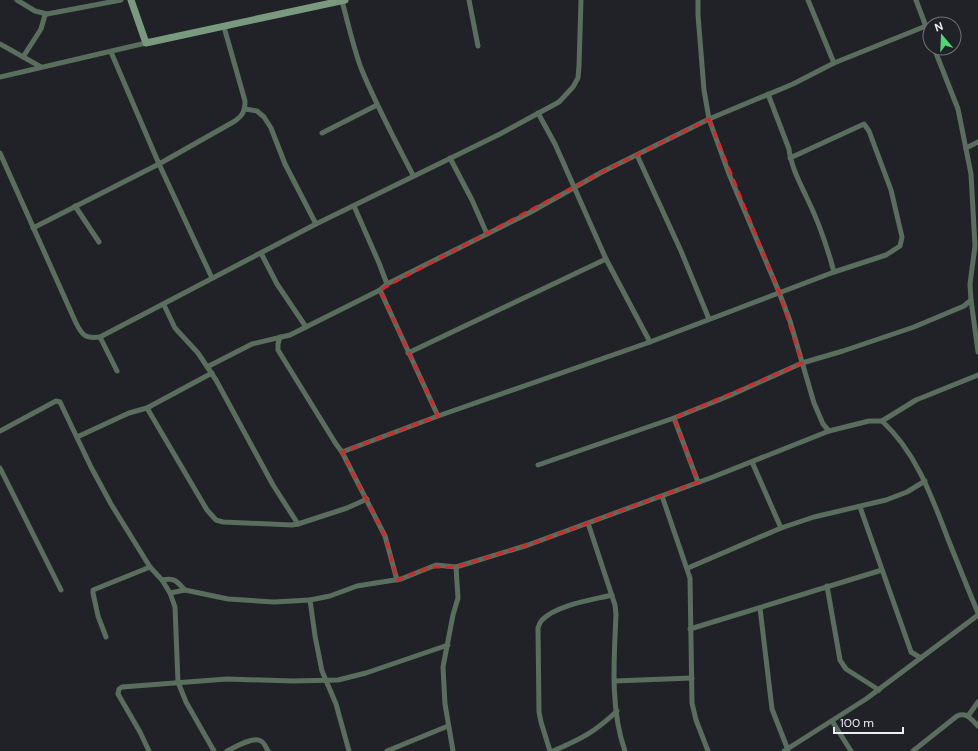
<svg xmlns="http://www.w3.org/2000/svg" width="978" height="751" viewBox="0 0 978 751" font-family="'DM Sans',sans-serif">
<rect width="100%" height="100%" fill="#212128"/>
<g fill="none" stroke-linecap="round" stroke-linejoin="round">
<g stroke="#5a6e5d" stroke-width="5">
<polyline points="17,0 35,11 47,14 121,0"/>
<polyline points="469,0 478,46"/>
<polyline points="698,0 698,15 704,90 709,119 729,174 779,292 790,321 814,403 823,424 829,431"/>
<polyline points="808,0 834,63"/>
<polyline points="916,0 930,37"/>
<path d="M342 1C348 23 353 46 361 68 376 105 395 140 413 175"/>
<polyline points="0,44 41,67"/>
<polyline points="111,52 159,164 212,278"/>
<polyline points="23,57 41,29 45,15 47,14"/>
<polyline points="0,77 146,43"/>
<path d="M768 94 789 149C791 166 799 181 806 196 818 220 827 246 834 272"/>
<polyline points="245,109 257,111 264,117 271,128 285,164 316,224"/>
<polyline points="538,113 555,144 606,259 650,342"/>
<polyline points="322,133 377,105"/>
<polyline points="966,148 978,142"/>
<path d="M0 153 76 323C82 335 85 339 100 337L316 224 500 134 559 102 573 87 578 78 579 66 581 0"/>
<polyline points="637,155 681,251 709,319"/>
<polyline points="450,158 472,200 487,234"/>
<polyline points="75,206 99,242"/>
<polyline points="354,206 379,263 387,284"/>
<path d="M33 228 159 164 235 121C243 115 245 111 245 101L224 27"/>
<polyline points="261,253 277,284 306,327"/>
<polyline points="380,290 438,416"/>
<polyline points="971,300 978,352"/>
<polyline points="164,305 175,328 198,353 216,380 273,485 298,524 347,508 367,499"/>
<polyline points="100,337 117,371"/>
<polyline points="280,337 278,344 278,350 336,444 342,452 385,536 397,580"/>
<polyline points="408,353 606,259"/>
<polyline points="207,367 252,344 290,335 380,290 387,284 529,213 602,172 709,119 793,84 834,63 926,26"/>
<polyline points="147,408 207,510 216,520 223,522 292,525 298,524"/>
<polyline points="674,418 698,482"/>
<polyline points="882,421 916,400 978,375"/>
<polyline points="0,431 56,401 60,402 91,467 111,504 150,567 162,580 170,593 175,607 178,682 186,702 214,751"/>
<polyline points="77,437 129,413 147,408 212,373"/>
<polyline points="342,452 438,416 650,342 834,272 886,255 900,246 902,237 891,190 869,131 864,124 790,158"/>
<polyline points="752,462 781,528"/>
<polyline points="538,465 674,418 731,395 802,363 843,351 914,327 964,306 971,300 970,284 975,246 971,174 958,109 934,48"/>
<polyline points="0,468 61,590"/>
<polyline points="662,496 690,578 692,703 696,720 708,751"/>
<polyline points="860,507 909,646 911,652 921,658"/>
<path d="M588 523 615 605 616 615C614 659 610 709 625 751"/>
<polyline points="688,568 781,528 814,517 886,500 907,492 925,481"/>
<path d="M162 580C175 577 177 582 185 590"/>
<polyline points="827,586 840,660 846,669 879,690"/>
<polyline points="170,593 185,590 228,599 274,602 310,600"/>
<polyline points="760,608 772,709 788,750"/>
<polyline points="690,629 882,570"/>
<polyline points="106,637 98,616 93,593 93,590 150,567"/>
<polyline points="615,681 692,678"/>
<polyline points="968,716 978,702"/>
<polyline points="832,721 851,751"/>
<polyline points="149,751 140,732 118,694 119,689 122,687 227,679 293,681 338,680 366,673 448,645"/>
<path d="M227 751C234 748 253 736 261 741 264 742 266 748 268 751"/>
<path d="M349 751 336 704 322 671 315 636 310 600 330 596 357 586 401 579 436 565 456 567 528 545 713 477 829 431 869 421H882C916 452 932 497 948 539 958 564 968 589 978 613"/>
<polyline points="387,751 448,726"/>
<polyline points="453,751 445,704 443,667 453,615 458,598 456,567"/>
<path d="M550 751 541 722 539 712 538 628C539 625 540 622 542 620 556 605 592 600 612 595"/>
<path d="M553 751C581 739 595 732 617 711"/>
<polyline points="784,751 866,699 978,615"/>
<path d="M913 751 957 716C967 712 971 719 978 726"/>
</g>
<polyline stroke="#799a7e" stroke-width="7" points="131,0 146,43 345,0"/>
</g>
<path fill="none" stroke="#d62828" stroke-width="3" stroke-dasharray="8 5" stroke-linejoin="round" d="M709 119 779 292 802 363 674 418 698 482 534 543 456 567H430L397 580 385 536 342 452 438 416 380 290 602 172Z"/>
<g transform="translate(942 36) rotate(341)"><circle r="19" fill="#212128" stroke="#727278"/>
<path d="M0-3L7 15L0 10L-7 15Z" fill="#4fd675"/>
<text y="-6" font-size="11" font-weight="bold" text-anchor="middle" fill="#ececf1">N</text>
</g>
<path d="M834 727v6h69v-6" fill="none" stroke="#ececf1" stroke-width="2"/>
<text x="840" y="727" font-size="12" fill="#ececf1" stroke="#212128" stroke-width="3" paint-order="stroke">100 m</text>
</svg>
